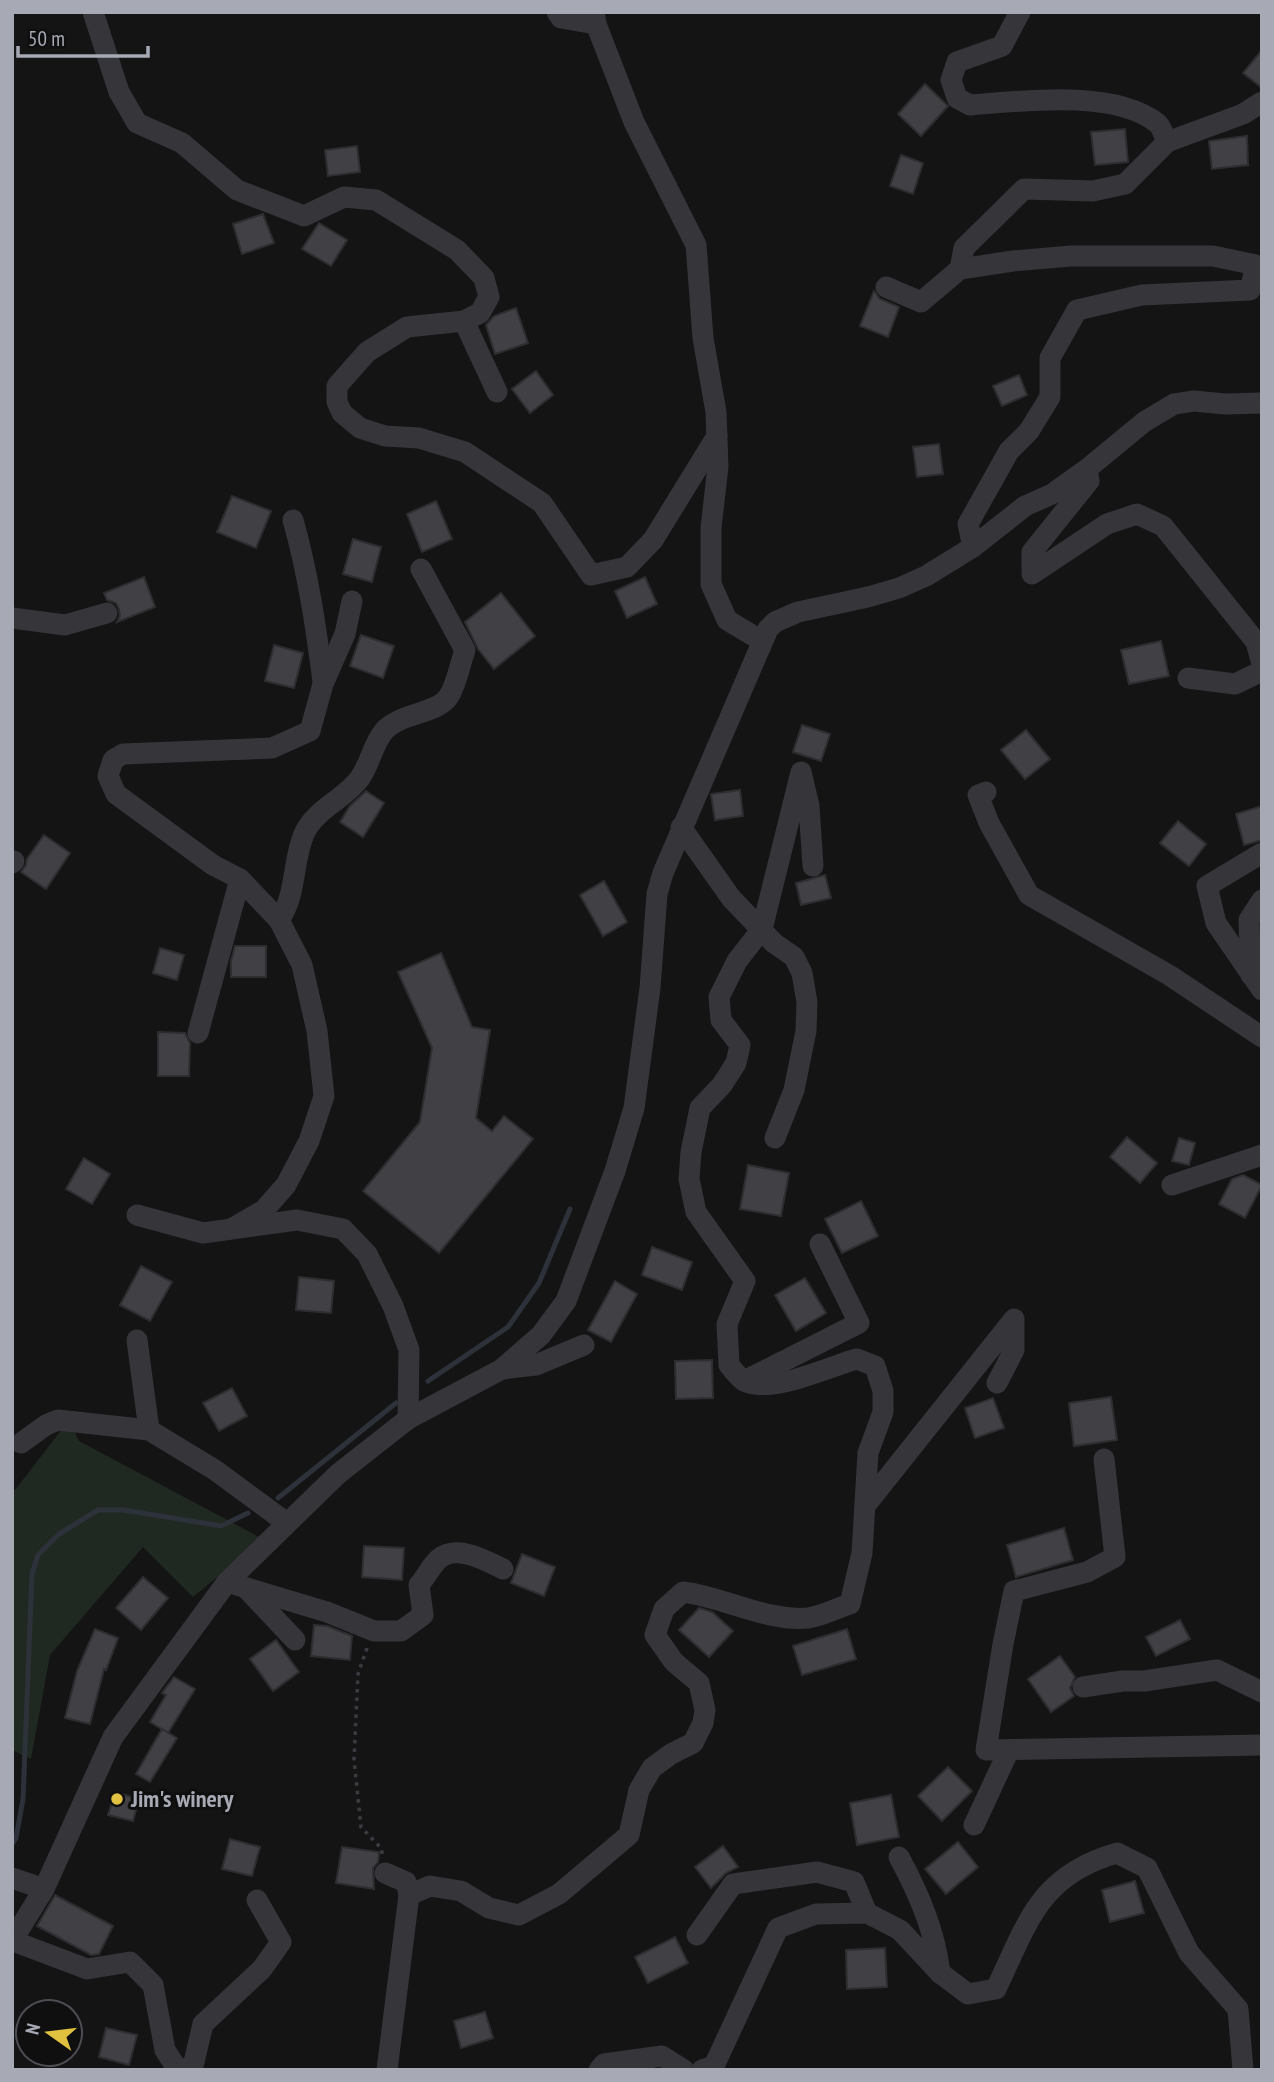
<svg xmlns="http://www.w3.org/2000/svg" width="1274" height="2082" viewBox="0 0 1274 2082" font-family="'PT Sans Narrow',sans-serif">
<rect width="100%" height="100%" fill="#141415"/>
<polygon fill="#202822" points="69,1420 79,1441 263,1539 193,1597 143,1547 50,1655 31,1759 12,1750 12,1491 15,1490"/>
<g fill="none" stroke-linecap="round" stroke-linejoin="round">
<g stroke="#2d323a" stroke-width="5">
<polyline points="428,1381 508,1327 539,1283 570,1209"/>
<polyline points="278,1498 396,1403"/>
<polyline points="12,1844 16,1838 23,1799 32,1574 38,1555 59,1534 98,1510 124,1510 221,1526 248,1513"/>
</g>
</g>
<g fill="#414145" stroke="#2e2e31" stroke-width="2">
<polygon points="1262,50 1262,88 1243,73"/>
<polygon points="925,84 948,106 921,136 898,114"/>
<polygon points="1125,129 1128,162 1095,165 1091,132"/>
<polygon points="1247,136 1248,165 1212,169 1209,141"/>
<polygon points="357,146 360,172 328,176 325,150"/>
<polygon points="901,155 923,163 913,194 890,186"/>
<polygon points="263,214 274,243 242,254 233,224"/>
<polygon points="319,223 347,240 331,266 302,249"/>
<polygon points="874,291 880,299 899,307 888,337 860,326"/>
<polygon points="516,308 528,343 495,354 486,325 494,316"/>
<polygon points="536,371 553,395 530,413 512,389"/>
<polygon points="1019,375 1027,395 1002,406 993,386"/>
<polygon points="939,444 943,474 917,477 913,447"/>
<polygon points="232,496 271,511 256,548 217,532"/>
<polygon points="436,501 452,539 422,552 407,514"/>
<polygon points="353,539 381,547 372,582 343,574"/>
<polygon points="144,577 155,607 117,622 120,616 119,609 116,603 107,600 104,593"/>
<polygon points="645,577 657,604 627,618 615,591"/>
<polygon points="501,593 535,636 494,669 478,649 465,622"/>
<polygon points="361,635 394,646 383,678 350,666"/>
<polygon points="1161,641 1169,676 1129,684 1121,650"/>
<polygon points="274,645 303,653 294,688 265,681"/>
<polygon points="802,725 830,734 821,761 793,752"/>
<polygon points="1026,730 1050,759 1025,779 1001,750"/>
<polygon points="740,790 743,816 715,820 711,794"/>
<polygon points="366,791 384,803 363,837 340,822 350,806"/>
<polygon points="1262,806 1262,840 1244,845 1236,814"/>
<polygon points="1178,821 1206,844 1189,866 1160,843"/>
<polygon points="44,835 70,853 46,889 21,872 26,865 27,859"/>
<polygon points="825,875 831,898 801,905 796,883"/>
<polygon points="604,881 627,922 603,936 580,895"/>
<polygon points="235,946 266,946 266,977 231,977 231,961"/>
<polygon points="160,948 184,955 177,980 153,973"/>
<polygon points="441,953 472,1027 490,1030 476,1118 492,1131 504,1116 533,1139 439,1253 363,1191 420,1122 432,1048 398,972"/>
<polygon points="158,1032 185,1033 190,1043 189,1076 158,1076"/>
<polygon points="1127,1137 1157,1163 1140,1183 1110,1157"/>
<polygon points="1179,1138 1195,1143 1189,1165 1172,1161"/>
<polygon points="84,1158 110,1174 92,1204 66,1189"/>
<polygon points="748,1165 789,1173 781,1216 740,1209"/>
<polygon points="1243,1175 1262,1185 1245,1218 1219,1204 1232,1179"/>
<polygon points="861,1201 878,1236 842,1253 825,1219"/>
<polygon points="652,1247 692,1262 682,1290 642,1275"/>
<polygon points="141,1266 172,1282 150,1321 120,1305"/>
<polygon points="299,1277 334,1281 331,1313 296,1310"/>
<polygon points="805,1278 826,1313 796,1331 775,1295"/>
<polygon points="615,1281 637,1294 611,1342 588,1330"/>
<polygon points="712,1360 713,1398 676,1399 675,1361"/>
<polygon points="232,1388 247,1416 219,1431 203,1403"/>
<polygon points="1111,1397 1117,1440 1074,1446 1069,1403"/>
<polygon points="993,1398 1004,1428 975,1438 965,1408"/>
<polygon points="1064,1528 1073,1560 1016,1577 1007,1545"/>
<polygon points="364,1546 404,1548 402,1580 362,1577"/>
<polygon points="522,1554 555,1567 544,1596 511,1583"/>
<polygon points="143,1577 168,1598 141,1630 116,1608"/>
<polygon points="699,1608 712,1612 733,1631 709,1657 679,1630"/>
<polygon points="1180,1620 1190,1639 1156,1656 1146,1637"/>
<polygon points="314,1625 327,1626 352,1636 350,1660 311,1656"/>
<polygon points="95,1629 118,1638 106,1670 104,1669 90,1724 65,1718 77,1671"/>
<polygon points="847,1629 856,1659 802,1675 793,1646"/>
<polygon points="276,1640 299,1672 273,1691 250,1659"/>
<polygon points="1060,1656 1075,1677 1070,1688 1074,1696 1051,1712 1028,1679"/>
<polygon points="174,1677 195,1689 168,1733 150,1722 166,1695 162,1693"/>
<polygon points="162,1729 177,1738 150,1782 136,1774"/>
<polygon points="948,1767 972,1791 942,1821 918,1796"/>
<polygon points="115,1792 139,1799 133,1821 108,1815"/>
<polygon points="891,1795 899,1837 857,1845 850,1803"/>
<polygon points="230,1839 260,1847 252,1876 222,1869"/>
<polygon points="958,1842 978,1867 946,1894 925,1869"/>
<polygon points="723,1846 738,1867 726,1873 711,1888 695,1867"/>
<polygon points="342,1847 379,1852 378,1862 373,1868 374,1889 336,1883"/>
<polygon points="1135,1881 1144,1913 1110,1922 1102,1890"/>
<polygon points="55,1895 113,1926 99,1954 91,1955 37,1926"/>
<polygon points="675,1937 688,1963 648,1983 635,1957"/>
<polygon points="885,1948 887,1987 847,1989 846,1950"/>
<polygon points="485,2012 493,2038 461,2048 454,2021"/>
<polygon points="106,2028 137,2035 129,2065 99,2057"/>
</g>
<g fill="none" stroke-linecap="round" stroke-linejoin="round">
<polyline stroke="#3b3c41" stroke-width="3.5" stroke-dasharray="3.5 5" stroke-linecap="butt" points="367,1648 358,1674 354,1759 361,1827 381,1848 383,1857"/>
<g stroke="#35353a" stroke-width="21">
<polyline points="93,12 119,92 137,123 182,143 237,190 304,216 344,197 376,200 457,250 484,278 489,297 480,313 464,321 407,327 367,352 337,386 337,402 342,413 360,428 385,436 419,438 465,452 542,503 591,575 627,567 653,540 717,436"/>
<polyline points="557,12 561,18 596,24"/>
<polyline points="594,12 596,24 634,122 696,245 703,338 716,412 718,466 711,528 711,584 727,620 762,641"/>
<path d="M1020 12 1002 46 957 62 951 80 957 98 970 105C1022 101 1114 89 1157 123 1162 127 1164 136 1167 142"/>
<polyline points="960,269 964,248 1024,189 1093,191 1125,184 1167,142 1243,114 1262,102"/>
<polyline points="886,287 921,302 960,269 1013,261 1071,256 1213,256 1256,265 1250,290 1142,295 1077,310 1050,358 1050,397 1029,431 1009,451 968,524 973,547"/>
<polyline points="464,321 497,392"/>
<polyline points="1087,469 1089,481 1032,552 1032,574 1107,524 1137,514 1163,526 1256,642 1262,664"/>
<path d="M293 520C308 573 316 627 323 682"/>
<polyline points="12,618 65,625 107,613"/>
<polyline points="1188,678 1235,684 1262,671"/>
<polyline points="986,792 978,795 989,823 1029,895 1169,975 1262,1037"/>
<polyline points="681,827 731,898 774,943 794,957 802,973 807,1002 806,1031 794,1090 775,1138"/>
<polyline points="1262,853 1207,886 1216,923 1262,990"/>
<polyline points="12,863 14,861"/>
<path d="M279 920C297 895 292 862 304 834 315 809 344 800 360 778 370 764 373 744 384 731 399 713 438 714 449 696 457 683 460 664 465 650L421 569"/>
<polyline points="1251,975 1249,920 1262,900"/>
<polyline points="198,1033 240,879"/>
<polyline points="1172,1185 1262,1155"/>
<polyline points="137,1215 203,1233 297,1220 343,1229 367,1254 393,1306 409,1350 408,1419"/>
<polyline points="231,1229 264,1210 286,1185 309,1141 324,1096 317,1031 302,965 279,920 240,879 213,865 116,794 108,776 113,760 123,754 272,748 310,731 323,684 345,634 352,601"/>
<polyline points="137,1340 149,1430"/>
<polyline points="502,1369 536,1365 584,1345"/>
<polyline points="744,1381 859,1323 820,1244"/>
<polyline points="21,1443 46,1425 58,1420 149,1430 215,1470 287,1523"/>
<polyline points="1104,1459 1115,1557 1087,1572 1014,1591 1003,1644 986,1750 1262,1745"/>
<polyline points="865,1506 1014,1319 1014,1350 997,1383"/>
<path d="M227 1582 327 1612 374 1631H401L423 1615 419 1585C426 1577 432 1564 440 1558 457 1544 487 1561 503 1569"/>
<polyline points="247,1589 295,1640"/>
<polyline points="1083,1687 1123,1681 1144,1681 1217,1670 1262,1692"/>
<polyline points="974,1825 1009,1750"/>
<path d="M899 1857C919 1894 935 1931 940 1973"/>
<polyline points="385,1873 406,1882 409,1895"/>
<polyline points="12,1878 44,1889"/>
<polyline points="697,1935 733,1884 817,1872 854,1882 867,1913"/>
<polyline points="12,1941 44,1889 113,1737 227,1582 338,1474 408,1419 502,1369 541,1335 566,1301 615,1171 634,1108 650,988 657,894 663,873 768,629 775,622 798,612 868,597 899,588 926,576 973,547 1025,506 1052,494 1087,469 1144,422 1174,404 1194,401 1225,404 1262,403"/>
<polyline points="13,1941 87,1969 130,1962 153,1985 165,2050 178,2070"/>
<polyline points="180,2070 193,2066 203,2024 262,1969 281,1942 257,1900"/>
<path d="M387 2070 409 1895 430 1886 461 1891 489 1908 519 1915 559 1894 629 1835 639 1790 652 1768 671 1754 693 1743 703 1723 705 1710 699 1683 674 1662 655 1635 664 1609 683 1592C723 1597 769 1622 808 1618 822 1616 837 1608 850 1604L862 1553 868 1453 883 1412V1391L875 1366 857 1359C830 1366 771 1395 744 1381 739 1378 733 1370 729 1365L727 1324 745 1281 696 1212 689 1179 691 1152 700 1108 722 1085 736 1063 740 1045 721 1020 719 997 737 961 762 929 801 772 809 806 813 866"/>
<polyline points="599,2070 604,2064 662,2056 684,2070"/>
<path d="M702 2070 714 2066 778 1928 816 1914 867 1913 900 1930 940 1973 968 1994 996 1989C1027 1924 1039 1875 1117 1853L1147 1868 1189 1953 1238 2009 1243 2070"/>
</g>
</g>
<circle fill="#e1c240" stroke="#0f0f10" stroke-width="2.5" cx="117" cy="1799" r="7"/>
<g text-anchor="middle" stroke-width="6" stroke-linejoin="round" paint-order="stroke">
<g font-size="24" font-weight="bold" fill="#a7a9b4" stroke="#0f0f10" text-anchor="start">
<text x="131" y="1807">Jim's winery</text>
</g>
</g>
<rect width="1274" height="2082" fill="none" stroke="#a7a9b4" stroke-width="28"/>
<g transform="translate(49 2033) rotate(284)"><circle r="33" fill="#0f0f10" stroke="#4c4d52" stroke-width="2"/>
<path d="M0-5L12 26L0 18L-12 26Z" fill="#e1c240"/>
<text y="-10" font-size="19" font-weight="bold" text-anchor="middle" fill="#a7a9b4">N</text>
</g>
<path d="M18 46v10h130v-10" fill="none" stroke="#a7a9b4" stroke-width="3.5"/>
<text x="28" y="46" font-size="21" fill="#a7a9b4" stroke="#0f0f10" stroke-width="5" paint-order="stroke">50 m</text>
</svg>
